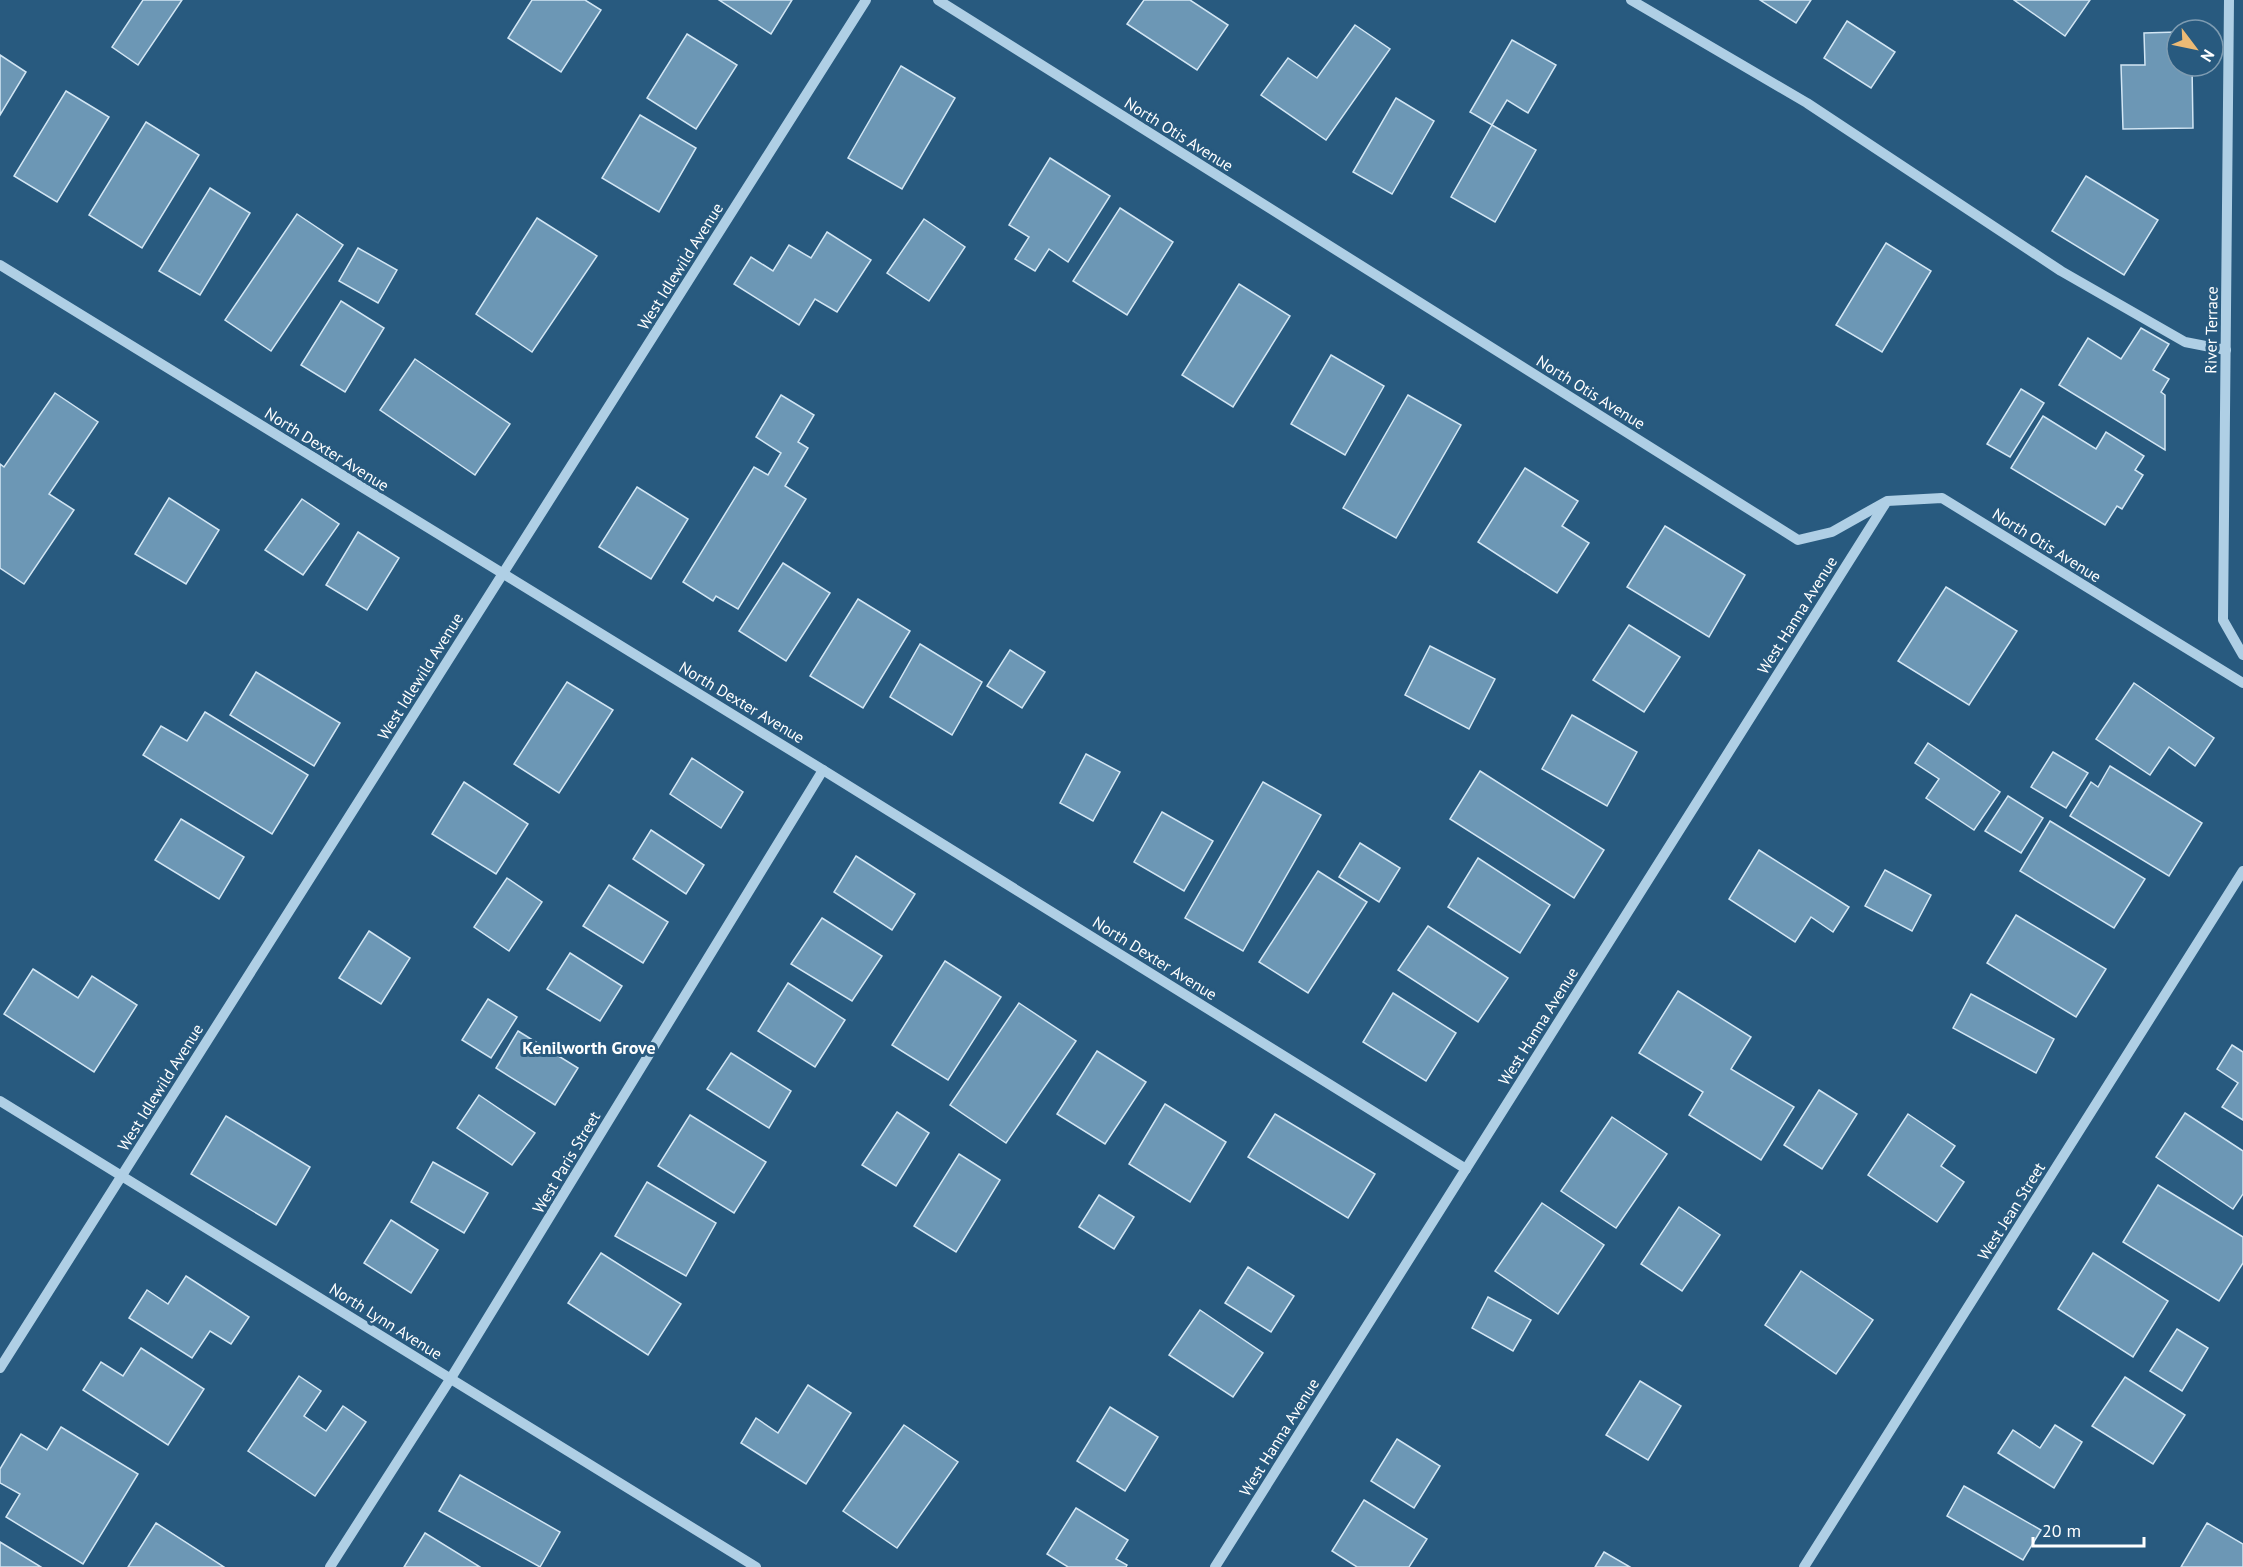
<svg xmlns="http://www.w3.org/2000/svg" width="2243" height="1567" viewBox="0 0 2243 1567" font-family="'PT Sans',sans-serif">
<rect width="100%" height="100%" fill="#285a7f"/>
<g fill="#6c97b5" stroke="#d2e6f4" stroke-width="1.5">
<polygon points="143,0 182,0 138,65 112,47"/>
<polygon points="532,0 585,0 601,10 561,72 508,38"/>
<polygon points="719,0 792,0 771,34"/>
<polygon points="1144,0 1190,0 1228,25 1197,70 1127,24"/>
<polygon points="1760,0 1811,0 1796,23"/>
<polygon points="2014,0 2090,0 2065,36"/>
<polygon points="1847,21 1895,52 1871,88 1824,58"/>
<polygon points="1355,25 1390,49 1326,140 1261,95 1288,58 1317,78"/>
<polygon points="2177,32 2177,66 2192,66 2193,128 2123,129 2121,65 2145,65 2144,33"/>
<polygon points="687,34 737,65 696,129 647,98"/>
<polygon points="1512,40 1556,65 1528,113 1507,100 1492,125 1470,112"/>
<polygon points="0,55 26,72 0,115"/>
<polygon points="901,66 955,98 902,189 848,158"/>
<polygon points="66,91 109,117 57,202 14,176"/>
<polygon points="1396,98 1434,121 1392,194 1353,172"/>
<polygon points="640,115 696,148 659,212 602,178"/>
<polygon points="146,122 199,155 142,248 89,215"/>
<polygon points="1492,125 1536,150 1495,222 1451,197"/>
<polygon points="1050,158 1110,196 1068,262 1049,249 1035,271 1015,259 1029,237 1009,225"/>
<polygon points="2086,176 2158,220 2124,275 2052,231"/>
<polygon points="210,188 250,213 200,295 159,271"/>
<polygon points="1120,208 1173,242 1127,315 1073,281"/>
<polygon points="297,214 343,245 271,351 225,320"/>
<polygon points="537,218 597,256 532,352 476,314"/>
<polygon points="924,219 965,247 929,301 887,273"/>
<polygon points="827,232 871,260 837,312 815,299 799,325 734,284 751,257 773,271 789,245 811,258"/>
<polygon points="1886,243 1931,271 1882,352 1836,325"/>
<polygon points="358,248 397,270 378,303 339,281"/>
<polygon points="1239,284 1290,316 1233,407 1182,375"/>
<polygon points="341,301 384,328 345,392 301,365"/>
<polygon points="2141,328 2169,344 2153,370 2169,379 2161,392 2165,395 2165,450 2059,385 2088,338 2121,359"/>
<polygon points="1331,355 1384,386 1345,455 1291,424"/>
<polygon points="415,359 510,424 475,475 380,410"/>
<polygon points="2021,389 2044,403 2010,457 1987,444"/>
<polygon points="55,393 98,422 49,494 74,510 24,584 0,568 0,464 4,467"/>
<polygon points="781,395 814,415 798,442 808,448 785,486 806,499 738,609 716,596 713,601 683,582 754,467 768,475 781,453 756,437"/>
<polygon points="1408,395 1461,425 1396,538 1343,508"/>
<polygon points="2043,416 2096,449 2106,432 2144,456 2135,470 2143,475 2122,509 2117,506 2105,525 2011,468"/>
<polygon points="1525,468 1578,501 1562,526 1589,543 1557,593 1478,542"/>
<polygon points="637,487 688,519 651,579 599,547"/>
<polygon points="169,498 219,530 186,584 135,554"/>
<polygon points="302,499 339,524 303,575 265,550"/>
<polygon points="1665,526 1745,575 1709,637 1627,587"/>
<polygon points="358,532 399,558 367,610 326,585"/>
<polygon points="783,563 830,593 786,661 739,631"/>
<polygon points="1946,587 2017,631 1969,705 1898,661"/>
<polygon points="858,599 910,631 863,708 810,676"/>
<polygon points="1629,625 1680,657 1644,712 1593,680"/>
<polygon points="920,644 982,682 952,735 890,697"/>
<polygon points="1430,646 1495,679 1469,729 1405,695"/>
<polygon points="1010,650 1045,672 1022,708 987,686"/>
<polygon points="256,672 340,723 314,766 230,715"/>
<polygon points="567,682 613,710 559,793 514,764"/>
<polygon points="2134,683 2214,738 2195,766 2169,747 2150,775 2096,739"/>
<polygon points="205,712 308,775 272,834 143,755 161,726 187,741"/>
<polygon points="1572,715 1637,752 1607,806 1542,769"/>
<polygon points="1928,743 2000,792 1974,830 1926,798 1939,779 1915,763"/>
<polygon points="2053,752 2088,773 2066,808 2031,787"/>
<polygon points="1086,754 1120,772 1093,821 1060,803"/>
<polygon points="692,758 743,792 721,828 670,794"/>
<polygon points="2110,766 2202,823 2169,876 2070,816 2091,782 2098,787"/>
<polygon points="1480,771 1604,850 1574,898 1450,819"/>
<polygon points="464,782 528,824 496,874 432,834"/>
<polygon points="1263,782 1321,815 1243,951 1185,918"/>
<polygon points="2008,796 2043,818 2021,853 1985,831"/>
<polygon points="1162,812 1213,841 1184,891 1134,862"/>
<polygon points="181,819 244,857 219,899 155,860"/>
<polygon points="2050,821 2145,879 2114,928 2020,871"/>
<polygon points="651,830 704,865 686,894 633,859"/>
<polygon points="1360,843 1400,868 1379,902 1339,877"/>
<polygon points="1759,850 1849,907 1833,932 1811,917 1795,942 1729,899"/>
<polygon points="856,856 915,894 892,930 834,892"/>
<polygon points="1478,858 1550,905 1520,953 1448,907"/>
<polygon points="1885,870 1931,895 1912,931 1865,906"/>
<polygon points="1318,871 1367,902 1308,993 1259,962"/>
<polygon points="507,878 542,902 509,951 474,927"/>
<polygon points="609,885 668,922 643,963 583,926"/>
<polygon points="2016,915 2106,969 2076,1017 1987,963"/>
<polygon points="822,918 882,956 852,1001 791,964"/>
<polygon points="1428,926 1508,978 1478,1022 1398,970"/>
<polygon points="369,931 410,958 381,1004 339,978"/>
<polygon points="570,953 622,986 600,1021 547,989"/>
<polygon points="945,961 1001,997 948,1080 892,1045"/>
<polygon points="33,969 78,998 92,976 137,1005 94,1072 4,1014"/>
<polygon points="788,983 845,1020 815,1067 758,1031"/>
<polygon points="1678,991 1751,1037 1731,1069 1794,1107 1761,1160 1689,1115 1703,1092 1639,1053"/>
<polygon points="1393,993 1456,1033 1426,1081 1363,1042"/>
<polygon points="1971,994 2054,1039 2036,1073 1953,1028"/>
<polygon points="488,999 517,1017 491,1058 462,1040"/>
<polygon points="1019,1003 1076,1041 1006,1143 950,1105"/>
<polygon points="518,1031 578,1068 555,1105 496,1068"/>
<polygon points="2232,1045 2243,1052 2243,1120 2222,1107 2238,1083 2217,1069"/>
<polygon points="1097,1051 1146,1082 1105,1144 1057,1114"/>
<polygon points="731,1053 791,1091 769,1128 707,1089"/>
<polygon points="1819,1090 1857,1114 1822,1169 1784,1145"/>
<polygon points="479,1095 535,1133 512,1165 457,1128"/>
<polygon points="1165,1104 1226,1142 1190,1202 1129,1164"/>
<polygon points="897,1112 929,1133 896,1186 862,1165"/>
<polygon points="2185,1113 2243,1151 2243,1194 2233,1209 2156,1157"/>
<polygon points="1275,1114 1375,1174 1348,1218 1248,1157"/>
<polygon points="1908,1114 1955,1146 1941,1166 1964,1182 1937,1222 1868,1175"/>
<polygon points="690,1115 766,1162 734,1213 658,1166"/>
<polygon points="226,1116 310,1167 276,1225 191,1174"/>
<polygon points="1612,1117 1667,1154 1616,1228 1561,1191"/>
<polygon points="959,1154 1000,1180 956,1252 914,1226"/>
<polygon points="433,1162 488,1193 464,1233 411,1202"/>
<polygon points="647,1182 716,1223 686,1276 615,1236"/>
<polygon points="2158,1185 2243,1237 2243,1263 2219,1301 2123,1242"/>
<polygon points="1099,1195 1134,1217 1114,1249 1079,1227"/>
<polygon points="1542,1203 1604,1245 1558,1314 1495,1271"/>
<polygon points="1679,1207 1720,1235 1682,1291 1641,1264"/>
<polygon points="391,1220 438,1250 411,1293 364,1263"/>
<polygon points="601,1253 681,1304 648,1355 568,1303"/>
<polygon points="2093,1253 2168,1301 2133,1357 2058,1309"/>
<polygon points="1248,1267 1294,1296 1271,1332 1225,1303"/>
<polygon points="1801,1271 1873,1320 1836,1374 1765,1325"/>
<polygon points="186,1276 249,1317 231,1344 210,1331 192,1358 129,1318 147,1290 168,1304"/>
<polygon points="1488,1297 1531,1320 1513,1351 1472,1328"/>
<polygon points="1200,1310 1263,1353 1233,1397 1169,1355"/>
<polygon points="2177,1329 2208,1348 2182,1391 2150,1371"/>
<polygon points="141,1348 204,1389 168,1445 83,1390 101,1362 123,1376"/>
<polygon points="299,1376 321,1391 304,1416 326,1431 343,1406 366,1422 315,1496 248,1451"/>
<polygon points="2125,1377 2185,1415 2153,1464 2092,1426"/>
<polygon points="1640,1381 1681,1406 1648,1460 1606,1435"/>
<polygon points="808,1385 851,1413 806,1484 741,1443 756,1418 778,1433"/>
<polygon points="1110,1407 1158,1437 1125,1491 1077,1461"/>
<polygon points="904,1425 958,1462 897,1548 843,1511"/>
<polygon points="2055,1425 2082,1442 2054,1488 1998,1453 2013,1430 2040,1448"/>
<polygon points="61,1427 138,1474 83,1564 6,1517 20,1494 0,1483 0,1469 21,1434 47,1450"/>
<polygon points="1397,1439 1440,1466 1414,1508 1371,1481"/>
<polygon points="460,1475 560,1532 540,1567 439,1511"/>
<polygon points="1964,1486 2041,1530 2023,1560 1947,1516"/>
<polygon points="1364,1500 1427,1539 1409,1567 1357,1567 1332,1551"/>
<polygon points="1076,1508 1128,1540 1116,1559 1127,1565 1126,1567 1068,1567 1047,1554"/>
<polygon points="156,1523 224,1567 128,1567"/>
<polygon points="2207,1523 2243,1544 2243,1567 2181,1567"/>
<polygon points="425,1533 480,1567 404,1567"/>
<polygon points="0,1542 41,1567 0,1567"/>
<polygon points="1604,1552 1630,1567 1595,1567"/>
</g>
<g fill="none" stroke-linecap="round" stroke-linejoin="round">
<g stroke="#afcfe5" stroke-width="10">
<polyline points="938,0 1798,540 1832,532 1887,501 1942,498 2243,683"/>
<polyline points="1631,0 1807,103 2061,271 2185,342 2226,350"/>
<polyline points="2229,0 2223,620 2243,655"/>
<polyline points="0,265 823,770 1466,1169"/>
<polyline points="0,1101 756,1567"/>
<polyline points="0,1368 866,0"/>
<polyline points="330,1567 451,1378 823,770"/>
<polyline points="1215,1567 1885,504"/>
<polyline points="1804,1567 2243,871"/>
</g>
</g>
<g text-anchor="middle" stroke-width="6" stroke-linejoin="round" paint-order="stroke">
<g font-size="16" fill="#fff" stroke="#285a7f">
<text transform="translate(1179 134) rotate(32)" y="6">North Otis Avenue</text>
<text transform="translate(680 266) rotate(-58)" y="6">West Idlewild Avenue</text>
<text transform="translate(2211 330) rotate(-89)" y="6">River Terrace</text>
<text transform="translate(1591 392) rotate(32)" y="6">North Otis Avenue</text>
<text transform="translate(327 449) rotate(32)" y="6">North Dexter Avenue</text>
<text transform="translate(2047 545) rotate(32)" y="6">North Otis Avenue</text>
<text transform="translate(1797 615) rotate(-58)" y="6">West Hanna Avenue</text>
<text transform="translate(420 676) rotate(-58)" y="6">West Idlewild Avenue</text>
<text transform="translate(742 702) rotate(31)" y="6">North Dexter Avenue</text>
<text transform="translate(1155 958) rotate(32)" y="6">North Dexter Avenue</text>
<text transform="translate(1538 1026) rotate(-58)" y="6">West Hanna Avenue</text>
<text transform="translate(160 1087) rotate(-58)" y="6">West Idlewild Avenue</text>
<text transform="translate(566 1162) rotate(-59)" y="6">West Paris Street</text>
<text transform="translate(2011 1211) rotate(-58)" y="6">West Jean Street</text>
<text transform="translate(386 1321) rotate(32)" y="6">North Lynn Avenue</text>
<text transform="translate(1279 1437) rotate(-58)" y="6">West Hanna Avenue</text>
</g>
<g font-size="18" font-weight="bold" fill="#fff" stroke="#285a7f">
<text x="589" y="1054">Kenilworth Grove</text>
</g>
</g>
<g transform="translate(2195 48) rotate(122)"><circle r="28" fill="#285a7f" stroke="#7e9cb2" stroke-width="1.5"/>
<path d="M0-4.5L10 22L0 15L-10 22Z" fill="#ecba75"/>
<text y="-9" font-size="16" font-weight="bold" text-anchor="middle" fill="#ffffff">N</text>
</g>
<path d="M2033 1537v9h111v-9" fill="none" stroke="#ffffff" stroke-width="3"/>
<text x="2042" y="1537" font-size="18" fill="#ffffff" stroke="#285a7f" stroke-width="4.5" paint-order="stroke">20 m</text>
</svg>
